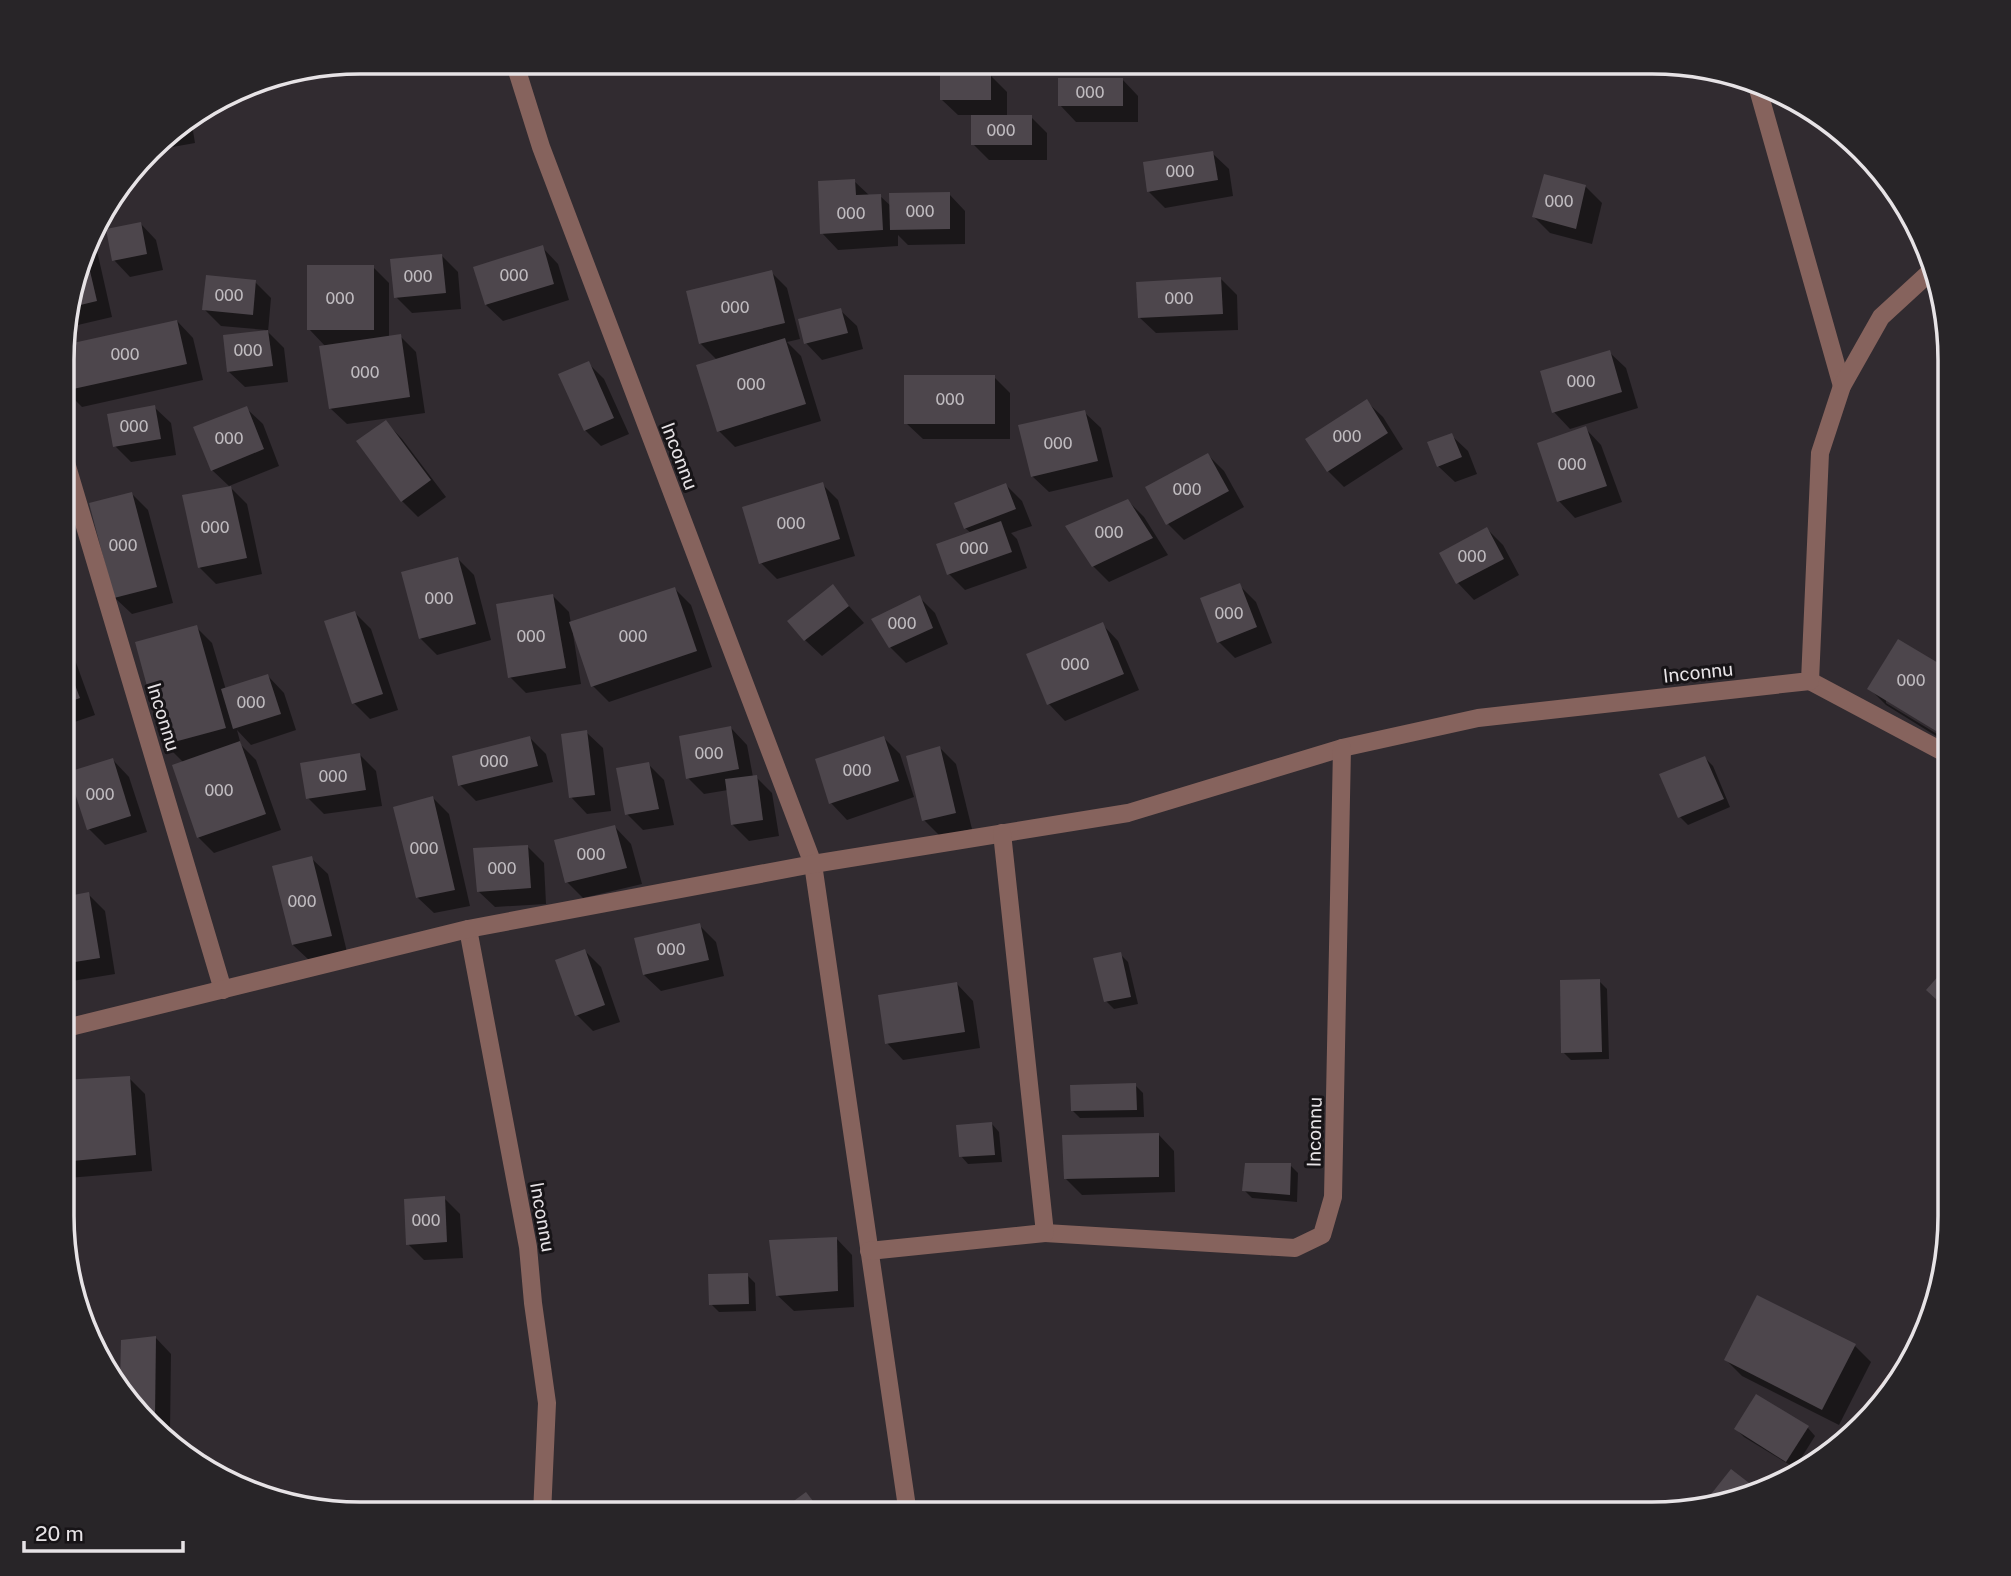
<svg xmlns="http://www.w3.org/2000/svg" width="2011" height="1576" viewBox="0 0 2011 1576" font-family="'Public Sans',sans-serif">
<rect width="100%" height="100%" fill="#312b30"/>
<g fill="#0007" fill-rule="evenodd">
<polygon points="1632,62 1671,62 1674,63 1674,68 1637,67"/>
<polygon points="991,76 1007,92 1007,117 1031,117 1047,133 1047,160 989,160 973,144 973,115 958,115 941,99"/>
<polygon points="1122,79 1138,96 1138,122 1076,122 1060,105"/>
<polygon points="191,119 195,143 150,151 163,135"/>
<polygon points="1212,153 1229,169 1233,196 1165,208 1149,192"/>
<polygon points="1545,176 1586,187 1602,203 1592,244 1550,233 1534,217"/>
<polygon points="854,181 870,196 880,196 892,207 949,194 965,211 965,244 908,245 898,235 898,246 838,250 822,233"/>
<polygon points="140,223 156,240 163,270 130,277 114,260"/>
<polygon points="93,233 112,317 65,328 64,320"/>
<polygon points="542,247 558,264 569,300 503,321 486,305"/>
<polygon points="442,256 458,272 461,309 412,313 396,297"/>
<polygon points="373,267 389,283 389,337 400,336 416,352 425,413 347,424 330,408 326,347 309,329"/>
<polygon points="771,272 787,288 800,339 787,342 801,356 821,421 735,447 719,431 717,360 700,343"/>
<polygon points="1221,279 1237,295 1238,330 1156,333 1139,317"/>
<polygon points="255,282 271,298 268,332 284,348 288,382 245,387 228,371 266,330 221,326 204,309"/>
<polygon points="840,310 857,326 863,349 822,360 806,343"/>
<polygon points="177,321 193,338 203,380 82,407 65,390 64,346"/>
<polygon points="1609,352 1626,368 1638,408 1570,429 1554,412"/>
<polygon points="588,363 604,379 629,434 601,446 585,430"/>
<polygon points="994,377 1010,393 1010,439 923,439 906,423"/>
<polygon points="1366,401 1383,417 1403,449 1344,487 1328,471"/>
<polygon points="154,407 171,423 176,455 131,462 115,446"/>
<polygon points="246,408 263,424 279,466 229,486 247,504 262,574 216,584 200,568 230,487 212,470"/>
<polygon points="1084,412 1101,428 1113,477 1049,492 1032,476"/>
<polygon points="386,422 402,439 446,497 418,517 402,501"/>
<polygon points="1585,428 1601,445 1622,502 1575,518 1559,501"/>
<polygon points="1451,435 1468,451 1477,474 1455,482 1438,466"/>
<polygon points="1208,455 1224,471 1244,507 1184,540 1168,524"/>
<polygon points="822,484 838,500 855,556 777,579 761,563"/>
<polygon points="1006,485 1022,501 1032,526 1011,533 1017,539 1027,568 965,590 949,574 971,533 965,528"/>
<polygon points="132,494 148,510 173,603 132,614 115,598"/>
<polygon points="1128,501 1144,517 1168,555 1109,582 1093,566"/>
<polygon points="1487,529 1503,545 1519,575 1474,600 1458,583 1442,553"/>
<polygon points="458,559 474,575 491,640 437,655 420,638"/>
<polygon points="1240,586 1256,602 1272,643 1235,658 1219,642"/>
<polygon points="832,587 864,623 822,656 805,640"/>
<polygon points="675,589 691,605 712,667 609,702 593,686 575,633 573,634 581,684 526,693 510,677 553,596 569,612 571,624"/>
<polygon points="919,597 935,613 948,644 906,663 890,647"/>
<polygon points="355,613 371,629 398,710 370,719 354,703"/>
<polygon points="1102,624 1118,641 1139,690 1065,721 1049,704 1028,655"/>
<polygon points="196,627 212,643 226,690 268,676 284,693 296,730 251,745 237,730 241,745 256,760 281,830 214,853 198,837 184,763 165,744"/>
<polygon points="63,632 66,635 95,715 63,726"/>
<path d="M1950 672 1949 744 1886 705 1870 689ZM1886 699 1944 734 1942 737 1886 703Z"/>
<polygon points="731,728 747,745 753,777 756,777 772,793 779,836 749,841 733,825 728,790 704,794 688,778"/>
<polygon points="586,732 603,748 611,811 587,814 571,797"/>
<polygon points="530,738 546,754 553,782 476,801 460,785"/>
<polygon points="884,738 900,754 914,797 847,820 831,803"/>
<polygon points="940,748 956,764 972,829 940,836 924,820"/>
<polygon points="360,755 376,771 382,806 324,814 308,798"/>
<polygon points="1705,758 1713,766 1730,807 1688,825 1680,817 1662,775"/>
<polygon points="113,760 129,777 147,832 105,845 89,829"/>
<polygon points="648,764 664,780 674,825 643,830 627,814"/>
<polygon points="433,798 449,814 470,906 434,913 417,897"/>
<polygon points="615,827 631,844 642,884 583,898 567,882"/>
<polygon points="528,847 544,863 546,904 495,907 478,891"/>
<polygon points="311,858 328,874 347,952 310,961 293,945"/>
<polygon points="88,894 105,911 115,974 66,982 62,979 63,899"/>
<polygon points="699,925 716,942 724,976 661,991 644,975"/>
<polygon points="585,951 601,967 620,1022 593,1031 577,1015"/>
<polygon points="1120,954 1128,962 1138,1004 1114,1009 1106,1001"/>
<polygon points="1599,981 1607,989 1609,1059 1571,1060 1563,1052"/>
<polygon points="957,984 973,1001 980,1048 903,1060 887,1043"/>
<polygon points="129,1078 145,1094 152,1171 68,1178 62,1172 62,1082"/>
<polygon points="1135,1085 1143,1093 1144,1117 1080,1118 1073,1111"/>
<polygon points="992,1124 999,1132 1002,1162 968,1164 961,1156"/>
<polygon points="1158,1134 1174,1151 1175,1192 1082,1195 1066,1179"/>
<polygon points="1290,1165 1298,1173 1297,1202 1252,1198 1244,1190"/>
<polygon points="444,1198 460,1214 463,1258 424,1260 408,1244"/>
<polygon points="836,1238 852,1255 854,1307 794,1311 777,1295"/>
<polygon points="747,1275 755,1283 756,1311 719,1312 711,1304"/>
<polygon points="155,1337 171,1354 170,1432 156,1432 121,1387 122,1341"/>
<polygon points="1855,1346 1871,1362 1839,1425 1742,1376 1726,1360"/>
<polygon points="1808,1428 1815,1436 1795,1468 1744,1437 1736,1429"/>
<polygon points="806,1494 825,1514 779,1514"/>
</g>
<g fill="#4d464c">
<rect x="940" y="74" width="51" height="26"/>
<rect x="1058" y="78" width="65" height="28"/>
<rect x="971" y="115" width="61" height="30"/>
<polygon points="1213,151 1218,180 1147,192 1143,162"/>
<polygon points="1544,174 1586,185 1576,229 1532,217"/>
<polygon points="855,179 856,195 881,194 883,230 820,234 818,181"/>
<polygon points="950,192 950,229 890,230 889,193"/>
<polygon points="141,222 147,254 112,261 106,229"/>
<polygon points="543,245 554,284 485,305 473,267"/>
<polygon points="86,254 97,301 68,308"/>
<polygon points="442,254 446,293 394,298 390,259"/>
<rect x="307" y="265" width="67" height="65"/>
<polygon points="772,270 785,323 699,344 686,291"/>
<polygon points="206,275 256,280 253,315 202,310"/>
<polygon points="1221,277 1223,314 1138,318 1136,282"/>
<polygon points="841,308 848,333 804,344 798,319"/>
<polygon points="177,320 187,364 64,391 64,345"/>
<polygon points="268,330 273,366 227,372 223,335"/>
<polygon points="401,334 410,397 329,409 319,346"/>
<polygon points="785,338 806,404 717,432 696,365"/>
<polygon points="1610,350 1622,392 1552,413 1540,371"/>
<polygon points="589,361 614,418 584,431 558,374"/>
<rect x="904" y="375" width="91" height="49"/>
<polygon points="1367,399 1388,433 1327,472 1305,439"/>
<polygon points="155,405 161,439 113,447 107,414"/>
<polygon points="247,406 264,449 211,471 193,427"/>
<polygon points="1085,410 1098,461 1031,477 1018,425"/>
<polygon points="386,420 431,480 401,502 356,441"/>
<polygon points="1586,426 1607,486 1557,502 1537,443"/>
<polygon points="1452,433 1462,457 1437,467 1427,442"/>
<polygon points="1208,453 1229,491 1166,525 1145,487"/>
<polygon points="823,482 840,539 759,564 742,507"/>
<polygon points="1006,483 1016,509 964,529 954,503"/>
<polygon points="231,486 247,558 198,568 182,495"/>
<polygon points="132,492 157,587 114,598 89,503"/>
<polygon points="1128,499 1153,538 1092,567 1065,526"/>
<polygon points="1001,521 1012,552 947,575 936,544"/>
<polygon points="1487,527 1504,559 1456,584 1439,553"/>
<polygon points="458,557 476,624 419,639 401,572"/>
<polygon points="1240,583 1257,627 1217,643 1200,598"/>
<polygon points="833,584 849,606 804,641 787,621"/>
<polygon points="675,587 697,651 591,687 569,622"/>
<polygon points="553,594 566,668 508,678 496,604"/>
<polygon points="920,595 933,628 889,648 871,619"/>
<polygon points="355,611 383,694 352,704 324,621"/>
<polygon points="1103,622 1124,674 1047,705 1026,654"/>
<polygon points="197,625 226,728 163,745 135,642"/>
<polygon points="1898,639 1950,670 1949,717 1936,731 1867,689"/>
<polygon points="63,654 80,698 63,704"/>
<polygon points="268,674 281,714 233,729 221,689"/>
<polygon points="731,726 739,769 686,779 679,736"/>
<polygon points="587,730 595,795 569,798 561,734"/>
<polygon points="530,736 538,766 458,786 452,756"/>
<polygon points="884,736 899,781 829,804 815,759"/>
<polygon points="240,741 266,814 197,838 172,765"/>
<polygon points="940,746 956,813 922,821 906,756"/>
<polygon points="360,753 366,790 306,799 300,763"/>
<polygon points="1705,756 1724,799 1678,818 1659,774"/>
<polygon points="113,758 131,816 87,830 68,772"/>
<polygon points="649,762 659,809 625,815 616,768"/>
<polygon points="757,775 763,820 731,825 725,779"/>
<polygon points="433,796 455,890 416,898 393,807"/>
<polygon points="615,825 627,868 565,883 554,840"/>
<polygon points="528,845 531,888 477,892 473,848"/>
<polygon points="312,856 332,936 292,945 272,866"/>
<polygon points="89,892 100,958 62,964 63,897"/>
<polygon points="700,923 709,960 643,975 634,938"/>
<polygon points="585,949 605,1005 575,1016 555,960"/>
<polygon points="1121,952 1131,997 1104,1002 1093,958"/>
<polygon points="1949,964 1949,1011 1926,990"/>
<polygon points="1600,979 1602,1052 1561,1053 1560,980"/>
<polygon points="957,982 965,1032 885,1044 878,995"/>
<polygon points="130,1076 136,1155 62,1162 62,1080"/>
<polygon points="1136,1083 1137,1110 1071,1111 1070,1085"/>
<polygon points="992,1122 995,1155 959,1157 956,1125"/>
<polygon points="1159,1133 1159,1177 1064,1179 1062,1135"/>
<polygon points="1245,1163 1291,1163 1290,1195 1242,1191"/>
<polygon points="445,1196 447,1242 406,1245 404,1199"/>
<polygon points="837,1237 838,1291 776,1296 769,1240"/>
<polygon points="748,1273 749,1304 709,1305 708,1274"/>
<polygon points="1757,1295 1856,1344 1822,1410 1724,1360"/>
<polygon points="156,1336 155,1417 144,1416 120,1384 121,1340"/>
<polygon points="1756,1394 1809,1426 1786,1462 1734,1429"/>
<polygon points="1731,1469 1762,1493 1714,1502 1708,1498"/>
<polygon points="806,1492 823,1514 776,1514"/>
</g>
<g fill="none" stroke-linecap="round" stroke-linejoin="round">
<g stroke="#86635d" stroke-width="18">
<polyline points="514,61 541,147 813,864 908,1514"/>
<polyline points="1756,82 1842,386"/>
<polyline points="64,456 223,990"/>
<polyline points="1810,681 1949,755"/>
<polyline points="468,929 528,1247 533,1303 547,1403 542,1514"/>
<polyline points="62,1029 468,929 813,864 1128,813 1342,748 1478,718 1810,681 1820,453 1842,386 1881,317 1930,272"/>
<polyline points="1045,1233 1295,1248 1322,1235 1333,1197 1342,748"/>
<polyline points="869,1251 1045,1233 1002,833"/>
<polyline points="1864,1422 1905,1367"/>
</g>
</g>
<g text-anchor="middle" stroke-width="6" stroke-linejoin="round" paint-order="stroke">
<g font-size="16" fill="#c0bcc0">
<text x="1090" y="98">000</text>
<text x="1001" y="136">000</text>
<text x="1180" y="177">000</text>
<text x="1559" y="207">000</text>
<text x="920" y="217">000</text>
<text x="851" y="219">000</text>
<text x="514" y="281">000</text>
<text x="418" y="282">000</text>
<text x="229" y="301">000</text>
<text x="340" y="304">000</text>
<text x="1179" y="304">000</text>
<text x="735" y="313">000</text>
<text x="248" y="356">000</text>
<text x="125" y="360">000</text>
<text x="365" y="378">000</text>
<text x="1581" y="387">000</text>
<text x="751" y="390">000</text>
<text x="950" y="405">000</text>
<text x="134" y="432">000</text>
<text x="1347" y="442">000</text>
<text x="229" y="444">000</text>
<text x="1058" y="449">000</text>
<text x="1572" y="470">000</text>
<text x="1187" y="495">000</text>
<text x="791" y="529">000</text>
<text x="215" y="533">000</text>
<text x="1109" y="538">000</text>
<text x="123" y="551">000</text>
<text x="974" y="554">000</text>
<text x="1472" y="562">000</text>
<text x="439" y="604">000</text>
<text x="1229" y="619">000</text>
<text x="902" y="629">000</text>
<text x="531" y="642">000</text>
<text x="633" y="642">000</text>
<text x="1075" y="670">000</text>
<text x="1911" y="686">000</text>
<text x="251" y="708">000</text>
<text x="709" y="759">000</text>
<text x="494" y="767">000</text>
<text x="857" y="776">000</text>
<text x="333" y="782">000</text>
<text x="219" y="796">000</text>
<text x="100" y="800">000</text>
<text x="424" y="854">000</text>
<text x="591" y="860">000</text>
<text x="502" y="874">000</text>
<text x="302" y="907">000</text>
<text x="671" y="955">000</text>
<text x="426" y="1226">000</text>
</g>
<g font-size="19" fill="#e7e3e6" stroke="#171417">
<text transform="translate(680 456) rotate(69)" y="7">Inconnu</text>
<text transform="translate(1698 672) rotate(-6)" y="7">Inconnu</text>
<text transform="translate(164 717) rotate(73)" y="7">Inconnu</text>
<text transform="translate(1314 1132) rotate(-89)" y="7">Inconnu</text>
<text transform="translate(543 1217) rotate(80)" y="7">Inconnu</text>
</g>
</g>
<path d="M0 0H2011V1576H0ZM360 74H1652A286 286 0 0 1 1938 360V1216A286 286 0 0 1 1652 1502H360A286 286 0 0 1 74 1216V360A286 286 0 0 1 360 74Z" fill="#282528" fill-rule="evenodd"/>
<path fill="none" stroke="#e7e3e6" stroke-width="3.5" d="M360 74H1652A286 286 0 0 1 1938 360V1216A286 286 0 0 1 1652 1502H360A286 286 0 0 1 74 1216V360A286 286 0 0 1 360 74Z"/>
<path d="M24 1541v10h159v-10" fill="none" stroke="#e7e3e6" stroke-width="3.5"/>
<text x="35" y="1541" font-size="21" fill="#e7e3e6" stroke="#171417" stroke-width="5" paint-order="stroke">20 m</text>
</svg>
